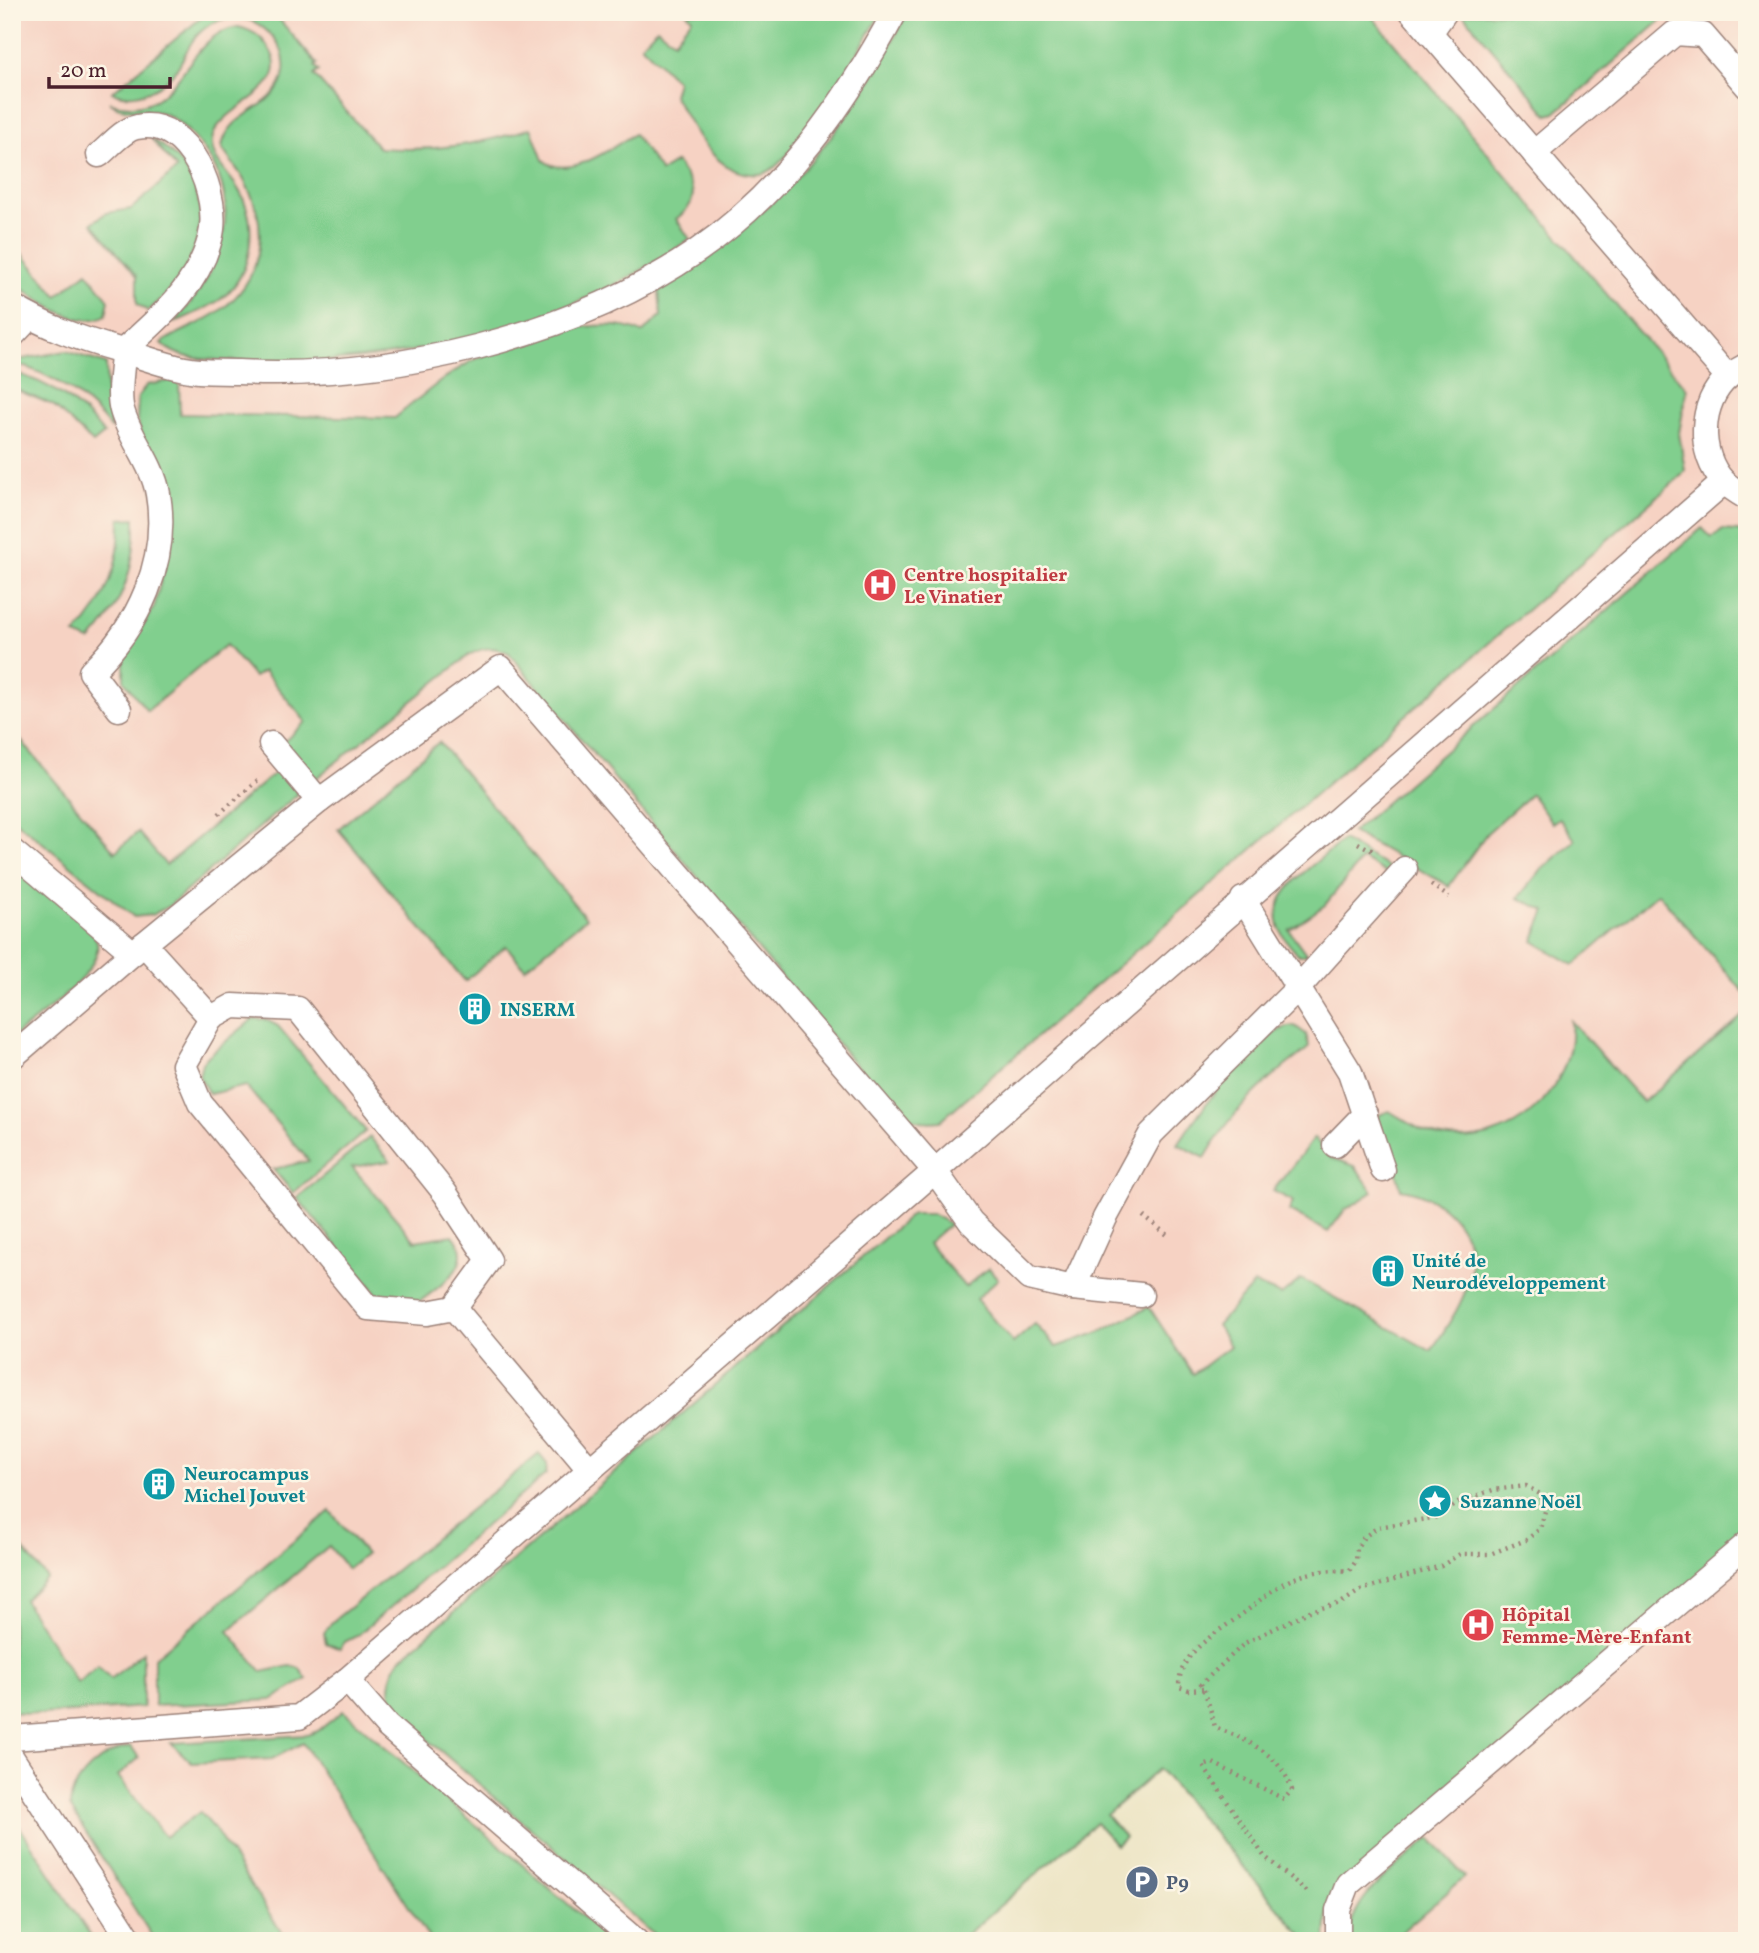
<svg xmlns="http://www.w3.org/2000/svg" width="1759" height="1953" viewBox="0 0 1759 1953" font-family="Vollkorn,serif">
<rect width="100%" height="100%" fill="#fcf5e5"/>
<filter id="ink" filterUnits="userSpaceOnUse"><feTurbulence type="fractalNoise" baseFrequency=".0143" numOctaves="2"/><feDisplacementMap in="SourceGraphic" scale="14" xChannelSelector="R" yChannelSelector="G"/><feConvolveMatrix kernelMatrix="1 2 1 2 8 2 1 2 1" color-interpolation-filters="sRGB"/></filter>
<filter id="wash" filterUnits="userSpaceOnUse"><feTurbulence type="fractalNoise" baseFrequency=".00686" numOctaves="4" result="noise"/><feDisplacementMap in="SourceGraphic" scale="28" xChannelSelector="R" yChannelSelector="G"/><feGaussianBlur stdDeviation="1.57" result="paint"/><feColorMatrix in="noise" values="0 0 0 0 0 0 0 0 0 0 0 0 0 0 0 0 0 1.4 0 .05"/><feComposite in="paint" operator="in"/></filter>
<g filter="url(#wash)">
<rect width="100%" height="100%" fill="#eee6c7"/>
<polygon fill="#f6d2c3" points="12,12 1747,12 1747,1941 1307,1941 1159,1769 845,1941 12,1941"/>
<g fill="#81cf8e" stroke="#66775c" stroke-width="2">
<path d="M199 12H273L317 64 315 66 319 71 314 75 379 148C432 152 481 145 531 128L543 160C568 181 612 148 634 134L661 172 676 162C692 185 704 199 676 219L690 239C563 330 392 370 237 361 213 359 179 362 161 343 179 331 200 325 218 312 262 282 271 230 246 184 240 171 229 160 222 148 226 110 279 111 284 72 286 57 280 42 269 33 246 10 214 14 194 39 187 48 184 58 178 67 164 88 136 102 112 92L202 17Z"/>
<path d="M686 12H882C862 45 797 161 765 173 752 177 734 172 724 164 702 149 687 117 673 95L677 81 641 45 657 28 674 41 692 18Z"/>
<path d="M907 12H1368L1687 389 1679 433 1685 470 1682 475 940 1121C920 1124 908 1119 891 1107L509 653C493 646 484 647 469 655L314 780 279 746 306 722 264 671 254 677 226 645 147 711 124 681V656L154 607 168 554 137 418 138 397 147 385 179 379 180 414 395 418C423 395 454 367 489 353 525 338 606 313 642 333L661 316 659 291C769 221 851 131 907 12Z"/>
<polygon points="1671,12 1555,113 1548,115 1462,13"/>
<path d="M238 27C251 30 260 35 268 47 298 90 223 103 213 136 207 155 227 172 237 187 259 221 254 273 221 299 207 309 189 316 173 323 220 276 248 203 201 146 191 134 179 120 165 114 146 105 128 117 109 102 182 126 182 34 238 27Z"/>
<path d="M151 138C224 182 209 263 148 311L137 304V276L92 223 106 213 131 209 177 169Z"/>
<path d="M14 244 57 296 87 272 109 300 106 315C78 332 34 297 12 281Z"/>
<path d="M66 351 106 364 107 406 112 430C86 396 54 374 12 363V361Z"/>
<path d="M12 372C51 383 80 403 104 434L93 443 53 405 12 388Z"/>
<path d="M135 518C137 564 122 608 90 641L75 635C106 603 121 563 120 519Z"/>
<polygon points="1702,528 1712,538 1723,530 1747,532 1747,996 1658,893 1574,965 1533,941 1546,911 1518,898 1541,870 1575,840 1559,818 1552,823 1531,794 1487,833 1449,886 1352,832"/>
<polygon points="12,730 115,852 138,832 166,865 282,767 298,794 169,906 152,915 134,917 12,818"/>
<polygon points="439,742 586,918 525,968 506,946 465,981 338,829"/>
<path d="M1343 840 1396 872 1393 877 1362 859 1325 905 1289 930 1307 955H1299C1245 905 1304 874 1343 840Z"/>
<path d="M12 863C31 880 82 916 94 935 115 967 34 1019 12 1038Z"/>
<path d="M1747 1012V1539L1328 1910 1326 1941H1307L1159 1769 1106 1815 1125 1837 1116 1845 1096 1823 959 1941H661L398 1714C387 1695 387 1677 400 1659L912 1214H932L950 1224 928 1243 965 1287 989 1268 998 1279 976 1299 1013 1343 1035 1324 1056 1347 1100 1332 1149 1307 1193 1374 1230 1346 1217 1325 1254 1284 1281 1295 1301 1279 1431 1351C1445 1329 1462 1306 1469 1280 1481 1235 1444 1195 1401 1189L1390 1149 1376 1121 1379 1115 1389 1111C1405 1120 1424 1134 1442 1137 1510 1150 1577 1089 1571 1021L1643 1102Z"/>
<polygon points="253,1019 265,1019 278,1026 366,1131 293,1193 273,1169 309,1161 246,1086 209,1094 199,1076 202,1063 208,1056"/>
<path d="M1295 1026 1306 1034 1309 1046 1305 1051C1264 1081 1230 1113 1205 1158L1178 1144C1196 1116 1260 1025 1295 1026Z"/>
<path d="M370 1137 390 1161 352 1167 415 1241 453 1235C479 1266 436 1288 414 1306L383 1301 297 1198Z"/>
<polygon points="1314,1138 1332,1158 1355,1166 1373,1192 1345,1210 1328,1232 1289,1211 1293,1201 1273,1191"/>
<polygon points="539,1454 547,1464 546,1474 357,1636 344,1642 340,1649 326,1643 324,1633 332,1622"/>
<polygon points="330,1511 366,1554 348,1569 329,1546 228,1631 262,1672 290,1666 299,1668 307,1679 271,1700 154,1706 154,1658"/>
<polygon points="12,1536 47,1578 24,1600 77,1683 98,1666 111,1679 143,1652 143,1707 43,1714 12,1712"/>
<polygon points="343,1711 347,1714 611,1941 431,1941 303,1743 272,1759 192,1763 171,1743 307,1735 318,1731"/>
<path d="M131 1746 139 1758 118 1776 165 1837 200 1812 214 1828 287 1941H155L70 1807C71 1777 104 1752 131 1746Z"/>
<polygon points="12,1815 94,1941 12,1941"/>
<path d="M1430 1838 1465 1877 1391 1941H1349C1348 1896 1400 1865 1430 1838Z"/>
</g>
</g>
<g filter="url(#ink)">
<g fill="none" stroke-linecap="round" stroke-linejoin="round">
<defs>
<g id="lane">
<polyline points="1412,12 1728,377"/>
<polyline points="1430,33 1445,12"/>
<polyline points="1534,153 1675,33 1703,35 1747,86"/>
<path d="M99 155C109 147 124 129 137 127 189 116 222 197 210 239 197 288 159 318 123 351 123 368 117 393 122 410 130 439 153 464 158 494 169 561 139 626 91 672L119 709"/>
<path d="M12 306C45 327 81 339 119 350 141 356 163 365 185 369 202 373 221 371 238 372 389 380 573 337 697 251 784 191 846 103 895 12"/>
<polyline points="12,336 30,317"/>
<path d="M1747 365C1741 369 1733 372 1728 377 1699 402 1697 454 1724 482 1730 488 1740 493 1747 498"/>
<polyline points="271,744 319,801"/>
<polyline points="12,851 133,953"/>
<polyline points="1243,899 1350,1072 1383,1170"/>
<polyline points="144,944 211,1018"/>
<polyline points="12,1057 133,953 319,801 501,668 935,1171 971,1222 1029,1278 1073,1288 1141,1295"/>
<polyline points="1335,1145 1365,1114"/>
<polyline points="1073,1288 1105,1218 1151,1134 1299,987 1405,869"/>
<polyline points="454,1308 427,1313 368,1308 200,1103 184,1065 211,1018 233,1006 298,1009 445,1193 489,1260 454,1308 590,1470"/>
<polyline points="347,1680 387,1726 636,1941"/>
<polyline points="12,1738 299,1717 347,1680 935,1171 1724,482"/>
<polyline points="12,1758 131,1941"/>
<polyline points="1338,1941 1338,1910 1348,1884 1747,1544"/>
</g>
</defs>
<use href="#lane" stroke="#9c8279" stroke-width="27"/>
<g stroke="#9c8279" stroke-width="4.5" stroke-dasharray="2 5" stroke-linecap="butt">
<polyline points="219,814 258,780"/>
<polyline points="1358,843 1375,852"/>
<polyline points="1431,885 1449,897"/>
<polyline points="1143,1216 1170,1237"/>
<path d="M1203 1689 1189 1690 1179 1687C1178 1651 1221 1631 1245 1612 1261 1600 1276 1585 1295 1578 1314 1571 1329 1569 1349 1571L1356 1561 1357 1547 1364 1537 1378 1527 1438 1517 1461 1501 1493 1490 1526 1486 1540 1494 1545 1511 1540 1529 1526 1540 1490 1554H1460L1441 1566 1361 1590 1341 1603 1310 1611 1245 1643 1201 1684C1208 1698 1211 1712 1215 1727 1248 1741 1280 1753 1292 1790L1284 1799 1213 1763 1203 1766 1264 1856 1310 1894"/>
</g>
<use href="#lane" stroke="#fff" stroke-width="24"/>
</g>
</g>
<defs>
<symbol id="hospital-disc" viewBox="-11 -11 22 22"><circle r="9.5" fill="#e0444e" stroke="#fcf5e5"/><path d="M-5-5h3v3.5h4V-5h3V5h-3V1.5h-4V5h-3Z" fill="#fff"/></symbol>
<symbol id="building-disc" viewBox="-11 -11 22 22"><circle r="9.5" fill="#0f9aa8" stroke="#fcf5e5"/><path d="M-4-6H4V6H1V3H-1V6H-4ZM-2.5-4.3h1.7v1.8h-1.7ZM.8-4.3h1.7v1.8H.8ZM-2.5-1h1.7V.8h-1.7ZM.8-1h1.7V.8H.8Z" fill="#fff"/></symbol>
<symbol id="sight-disc" viewBox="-11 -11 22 22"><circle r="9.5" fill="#0f9aa8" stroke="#fcf5e5"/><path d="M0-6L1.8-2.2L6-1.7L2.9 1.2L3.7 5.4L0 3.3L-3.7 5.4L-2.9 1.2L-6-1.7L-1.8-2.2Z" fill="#fff"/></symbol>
<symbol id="parking-disc" viewBox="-11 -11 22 22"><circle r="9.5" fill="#5c6f8a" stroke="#fcf5e5"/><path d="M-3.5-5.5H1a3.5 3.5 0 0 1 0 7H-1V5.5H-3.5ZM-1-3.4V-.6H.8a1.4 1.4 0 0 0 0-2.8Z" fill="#fff"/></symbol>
</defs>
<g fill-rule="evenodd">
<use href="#hospital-disc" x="861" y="566" width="38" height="38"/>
<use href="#building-disc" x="456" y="990" width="38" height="38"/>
<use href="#building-disc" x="1369" y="1252" width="38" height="38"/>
<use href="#building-disc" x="140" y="1465" width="38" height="38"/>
<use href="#sight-disc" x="1416" y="1482" width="38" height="38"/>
<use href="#hospital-disc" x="1459" y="1606" width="38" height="38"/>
<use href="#parking-disc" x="1123" y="1863" width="38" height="38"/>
</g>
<g text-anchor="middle" stroke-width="5" stroke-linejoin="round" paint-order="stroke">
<g font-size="19" font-weight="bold" fill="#be3a42" stroke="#fcf5e5" text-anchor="start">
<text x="904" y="581">Centre hospitalier<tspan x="904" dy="22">Le Vinatier</tspan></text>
<text x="1502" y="1621">Hôpital<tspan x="1502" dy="22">Femme-Mère-Enfant</tspan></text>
</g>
<g font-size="19" font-weight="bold" fill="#0d838f" stroke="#fcf5e5" text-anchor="start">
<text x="500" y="1016">INSERM</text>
<text x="1412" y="1267">Unité de<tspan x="1412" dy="22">Neurodéveloppement</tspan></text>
<text x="184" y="1480">Neurocampus<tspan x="184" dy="22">Michel Jouvet</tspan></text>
<text x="1460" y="1508">Suzanne Noël</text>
</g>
<g font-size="19" font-weight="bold" fill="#4e5e75" stroke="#fcf5e5" text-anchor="start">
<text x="1166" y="1889">P9</text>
</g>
</g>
<rect width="1759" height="1953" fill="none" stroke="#fcf5e5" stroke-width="42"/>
<path d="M49 77v10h121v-10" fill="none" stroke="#4a1f2b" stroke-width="3.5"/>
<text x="60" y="77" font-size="21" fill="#4a1f2b" stroke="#fcf5e5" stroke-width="5" paint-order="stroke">20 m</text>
</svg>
